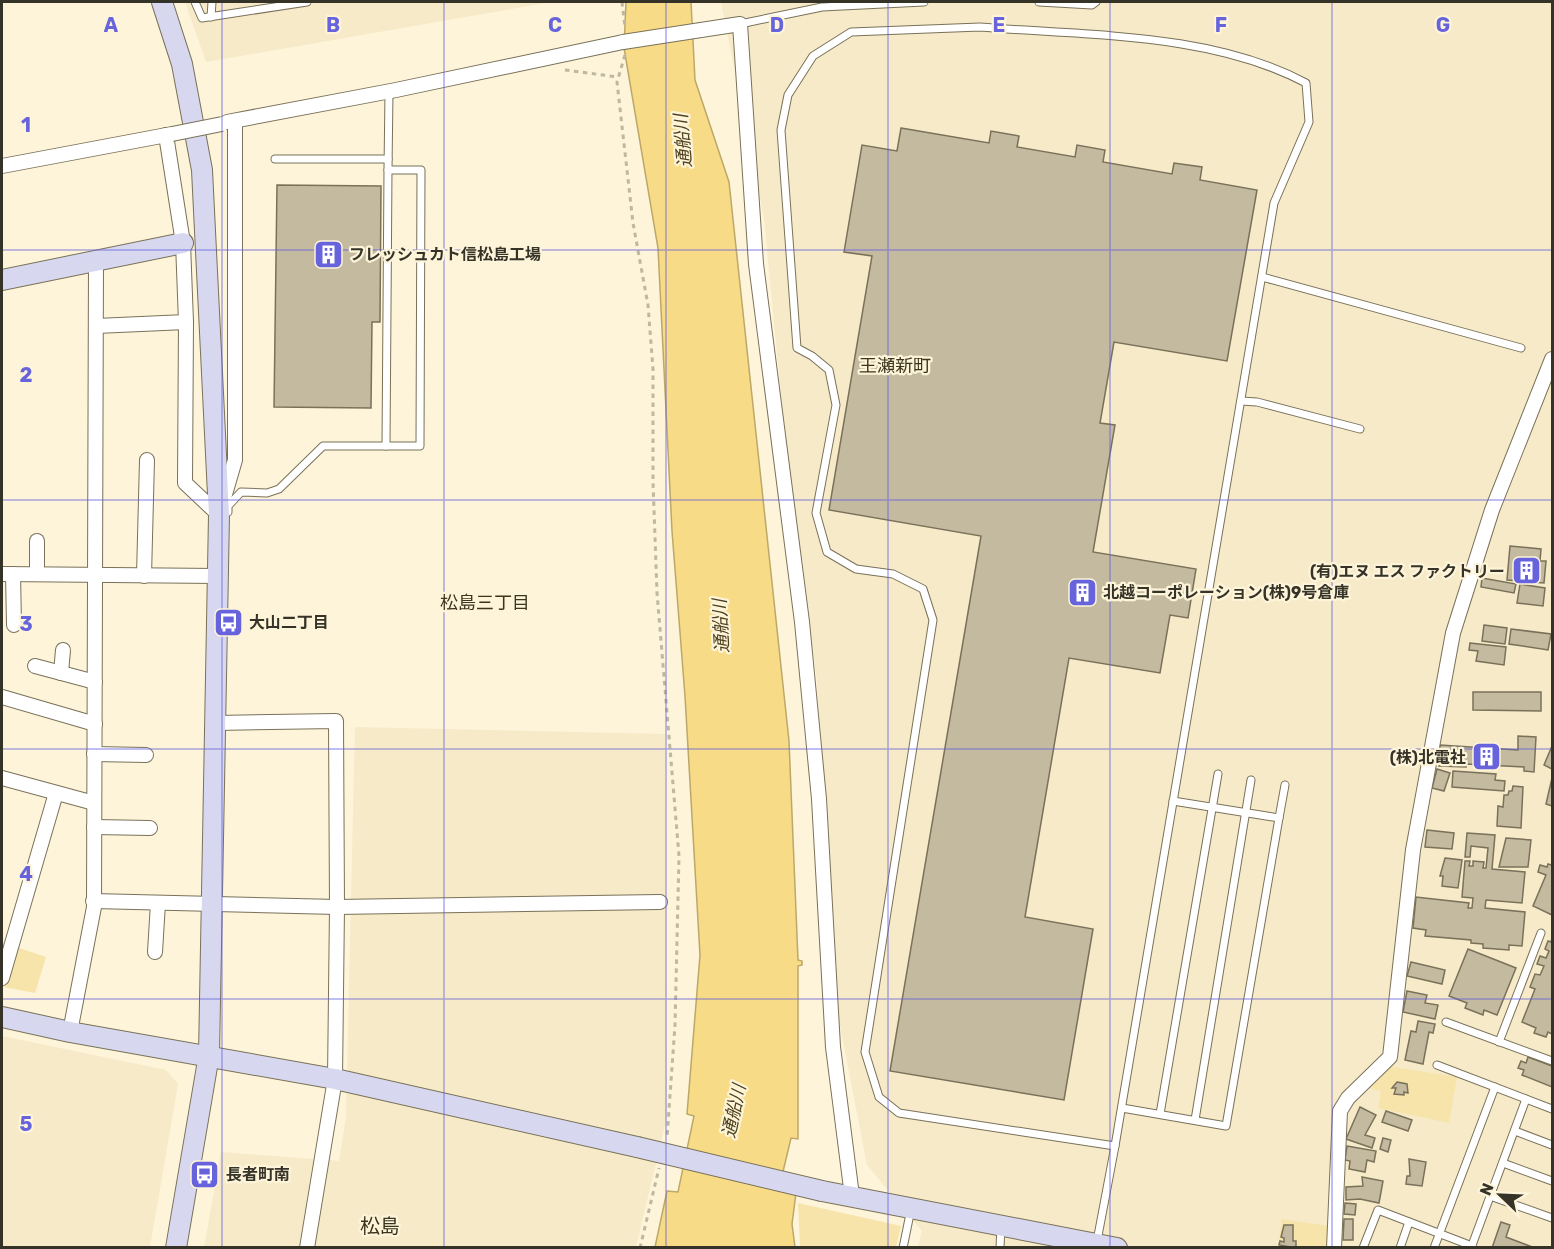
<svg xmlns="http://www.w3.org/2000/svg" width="1554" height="1249" viewBox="0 0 1554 1249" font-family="Rubik,'Noto Sans JP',sans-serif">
<rect width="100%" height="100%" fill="#fdf4d9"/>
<g fill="#f6eac8">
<polygon points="185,2 551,2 206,62"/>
<polygon points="721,2 1552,2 1552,1247 918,1247 922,1231 867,1165 835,1000 817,680 785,437 764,218"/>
<polygon points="355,727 665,734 667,1117 636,1247 204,1248 221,1152 339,1161 346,1117"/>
<polygon points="2,1036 166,1070 178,1084 150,1247 2,1247"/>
</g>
<g fill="#f7e4ab">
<polygon points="16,947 46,957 35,993 3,987"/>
<polygon points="1387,1066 1457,1077 1449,1123 1378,1108 1381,1091 1365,1087"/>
<polygon points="798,1203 901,1226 896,1247 800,1247"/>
<polygon points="1282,1219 1328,1226 1327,1247 1278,1248"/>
</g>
<polygon fill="#f7db86" stroke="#bda86a" stroke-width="1.5" points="626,2 691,2 695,80 729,182 789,741 798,960 802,961 802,965 798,966 798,1139 791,1138 781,1180 797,1185 792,1224 795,1247 655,1247 667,1191 678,1192 694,1116 687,1114 700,955 685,696 672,531 658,248 624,48"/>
<g fill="#c3baa0" stroke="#797159" stroke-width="1.5">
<polygon points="901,128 989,143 991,131 1019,136 1017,147 1075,157 1077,145 1105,150 1103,162 1172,174 1174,163 1202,167 1200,180 1257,190 1227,361 1114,342 1100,423 1115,425 1093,552 1196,569 1188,618 1170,615 1160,673 1069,658 1025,917 1093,929 1064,1100 890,1071 981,536 829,510 872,256 844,252 862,145 897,151"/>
<polygon points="277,185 381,186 380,322 372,322 371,408 274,407"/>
<polygon points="1510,546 1541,549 1540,561 1546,561 1544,583 1507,580"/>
<polygon points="1482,578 1516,584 1514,593 1481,587"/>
<polygon points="1520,584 1545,588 1543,606 1517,603"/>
<polygon points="1484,625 1507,628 1505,644 1482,641"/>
<polygon points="1511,629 1551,634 1548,650 1509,644"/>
<polygon points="1470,643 1506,647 1504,665 1476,661 1478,651 1469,650"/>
<polygon points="1473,692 1541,692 1541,711 1473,710"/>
<polygon points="1518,736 1536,737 1534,772 1524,771 1524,767 1466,764 1466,767 1439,766 1440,745 1518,750"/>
<polygon points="1552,746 1552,769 1544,765"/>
<polygon points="1437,769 1450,773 1444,791 1432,788"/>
<polygon points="1453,771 1496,774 1495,780 1505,781 1504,791 1452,787"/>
<polygon points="1552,778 1552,806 1546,804"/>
<polygon points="1513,786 1523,787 1521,828 1497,826 1498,806 1503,807 1504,795 1508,795 1509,791 1512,791"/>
<polygon points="1427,830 1454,833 1452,849 1425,847"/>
<polygon points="1467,833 1495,835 1492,869 1525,872 1522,903 1486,900 1485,908 1525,912 1522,946 1509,945 1509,950 1483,948 1483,944 1471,943 1471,940 1425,936 1426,930 1413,928 1416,897 1469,903 1468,908 1472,908 1473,898 1462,897 1465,861 1470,861 1469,866 1473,866 1473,861 1484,862 1483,868 1486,868 1488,848 1471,846 1470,857 1465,857"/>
<polygon points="1506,838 1531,840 1528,867 1499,867"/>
<polygon points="1445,858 1462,860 1458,888 1442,886 1443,876 1440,876"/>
<polygon points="1548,864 1552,865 1552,915 1533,906 1546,875 1538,872 1540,865 1547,867"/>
<polygon points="1552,938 1552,1034 1548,1032 1546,1037 1534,1033 1536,1028 1522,1022 1535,989 1530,987 1535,974 1540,975 1544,966 1537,964 1540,956 1546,958 1549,951 1545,949 1548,941 1551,942"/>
<polygon points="1468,949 1516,968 1497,1015 1484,1010 1483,1015 1465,1008 1467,1003 1449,996"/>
<polygon points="1411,962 1445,970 1442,984 1407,976"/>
<polygon points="1407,991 1427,995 1425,1003 1438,1005 1435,1019 1403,1012"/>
<polygon points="1418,1021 1435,1024 1433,1033 1429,1032 1423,1064 1405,1060 1411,1031 1416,1032"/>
<polygon points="1528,1057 1552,1066 1552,1087 1522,1075 1524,1070 1518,1068 1521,1061 1526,1063"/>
<polygon points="1397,1082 1407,1084 1408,1093 1404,1092 1404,1095 1394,1094 1396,1088 1392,1088"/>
<polygon points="1360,1107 1376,1115 1365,1135 1375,1138 1372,1148 1346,1139"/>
<polygon points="1386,1111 1412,1120 1408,1131 1382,1122"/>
<polygon points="1383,1138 1391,1140 1388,1152 1380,1149"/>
<polygon points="1347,1146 1376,1151 1374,1162 1367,1160 1365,1172 1349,1169 1350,1161 1345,1160"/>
<polygon points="1409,1159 1426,1162 1422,1186 1406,1184 1407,1176 1410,1176"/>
<polygon points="1362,1177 1383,1181 1379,1203 1360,1199 1346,1200 1346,1187 1363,1186"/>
<polygon points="1345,1203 1356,1204 1355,1215 1344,1214"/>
<polygon points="1344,1219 1353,1219 1353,1240 1343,1240"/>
<polygon points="1501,1222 1510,1225 1506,1237 1535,1248 1492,1248"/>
<polygon points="1284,1225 1293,1225 1293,1241 1296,1241 1296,1248 1279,1245 1280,1241 1284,1242 1284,1238 1281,1237"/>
</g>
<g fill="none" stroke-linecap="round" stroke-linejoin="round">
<defs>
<g id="lane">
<polyline points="195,2 202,18 307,2"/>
<polyline points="1039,2 1092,5 1096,2"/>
<polyline points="211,17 212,2"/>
<polyline points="740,24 822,7 924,2"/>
<path d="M980 27C1086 36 1210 32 1306 83L1309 122 1274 203 1115 1146 899 1113 879 1097 865 1052 933 620 923 589 893 574 856 569 827 552 816 513 836 405 829 370 812 356 797 348 781 130 788 95 813 56 851 32Z"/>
<polyline points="275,159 388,159"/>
<polyline points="1262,277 1521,348"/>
<polyline points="1241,401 1257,402 1360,429"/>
<polyline points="386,446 388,170"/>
<polyline points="228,512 228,506 241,492 267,493 279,489 323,446 420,446 421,170 388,170 389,92"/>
<polyline points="1279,818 1285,785"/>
<polyline points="1446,1022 1552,1061"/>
<polyline points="1499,1042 1541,933"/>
<polyline points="1437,1065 1552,1109"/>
<polyline points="1122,1108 1226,1126 1279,818 1173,801"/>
<polyline points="1160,1114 1218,774"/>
<polyline points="1195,1120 1251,780"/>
<polyline points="1515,1131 1552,1145"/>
<polyline points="1503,1163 1552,1181"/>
<polyline points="1490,1196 1552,1218"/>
<polyline points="1097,1241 1115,1146"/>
<polyline points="903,1248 911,1209"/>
<polyline points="1000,1248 1001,1226"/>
<polyline points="1363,1248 1378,1210 1472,1246"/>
<polyline points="1400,1248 1409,1222"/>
<polyline points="1434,1248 1495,1087"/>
<polyline points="1471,1248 1526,1099"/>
</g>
<g id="street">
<polyline points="701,30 740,24 756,264 802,622 819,799 833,1047 852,1196"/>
<polyline points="227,122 396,90 623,42"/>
<polyline points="166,135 183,243 186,322 185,483 219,515 235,460 235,121"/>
<polyline points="2,166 172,134"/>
<polyline points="96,326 186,322"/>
<polyline points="2,574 218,576"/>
<polyline points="13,574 14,625"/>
<polyline points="37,574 37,541"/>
<polyline points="144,576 147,460"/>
<polyline points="35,666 95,682"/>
<polyline points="61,673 63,650"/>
<polyline points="2,697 95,724"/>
<polyline points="216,723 336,721 337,907 335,1079 307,1248"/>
<polyline points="94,754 146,755"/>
<polyline points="2,778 94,803"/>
<polyline points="94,827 150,828"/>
<polyline points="93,901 337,907 660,902"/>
<polyline points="155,952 158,903"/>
<polyline points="2,978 56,793"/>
<polyline points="70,1032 94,907 96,260"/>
<polyline points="1334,1248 1340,1111 1348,1098 1390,1057 1413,850 1453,633 1492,510 1552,359"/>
</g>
<g id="secondary">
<polyline points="162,2 182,64 202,170 219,515 209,1055 176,1248"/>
<polyline points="2,280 183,243"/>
<polyline points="2,1017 70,1032 335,1079 637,1147"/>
<polyline points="822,1191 1117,1248"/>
</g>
</defs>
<use href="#lane" stroke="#797159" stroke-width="9"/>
<use href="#street" stroke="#797159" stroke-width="16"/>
<use href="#secondary" stroke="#797159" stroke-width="22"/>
<g stroke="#beb7a1" stroke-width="3" stroke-dasharray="4.5 4.5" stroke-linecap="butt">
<polyline points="622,2 625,27"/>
<polyline points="625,55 617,82 633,223 648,305 653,369 653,482 657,593 679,856 675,1025 667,1138"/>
<polyline points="565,70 618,77"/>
<polyline points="640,1248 659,1168"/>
</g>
<use href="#lane" stroke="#fff" stroke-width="7"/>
<use href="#street" stroke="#fff" stroke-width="14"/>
<use href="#secondary" stroke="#d7d8ef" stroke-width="20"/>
<defs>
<g id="street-bridge">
<polyline points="623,42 701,30"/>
<polyline points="172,134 222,124"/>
</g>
<polyline id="secondary-bridge" points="637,1147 822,1191"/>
</defs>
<use href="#street-bridge" stroke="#797159" stroke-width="16" stroke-linecap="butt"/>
<use href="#secondary-bridge" stroke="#797159" stroke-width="22" stroke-linecap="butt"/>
<use href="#street-bridge" stroke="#fff" stroke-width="14"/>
<use href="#secondary-bridge" stroke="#d7d8ef" stroke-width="20"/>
</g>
<path fill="none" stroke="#6663dc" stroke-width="1.5" stroke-opacity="0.55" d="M222 2V1248M444 2V1248M666 2V1248M888 2V1248M1110 2V1248M1332 2V1248M2 250H1552M2 500H1552M2 749H1552M2 999H1552"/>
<defs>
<symbol id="building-square" viewBox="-11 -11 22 22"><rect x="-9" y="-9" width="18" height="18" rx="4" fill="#6663dc" stroke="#fdf4d9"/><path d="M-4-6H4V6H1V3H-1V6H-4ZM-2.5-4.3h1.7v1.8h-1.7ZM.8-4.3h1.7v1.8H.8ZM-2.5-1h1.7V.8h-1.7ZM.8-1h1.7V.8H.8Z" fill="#fff"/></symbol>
<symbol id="bus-square" viewBox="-11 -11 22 22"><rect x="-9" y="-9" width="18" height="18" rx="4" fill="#6663dc" stroke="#fdf4d9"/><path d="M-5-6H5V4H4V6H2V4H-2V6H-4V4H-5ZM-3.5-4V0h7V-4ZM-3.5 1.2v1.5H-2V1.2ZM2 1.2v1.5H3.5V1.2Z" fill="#fff"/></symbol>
</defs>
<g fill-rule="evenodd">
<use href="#building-square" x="312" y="238" width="33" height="33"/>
<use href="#building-square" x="1510" y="554" width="33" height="33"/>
<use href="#building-square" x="1066" y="576" width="33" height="33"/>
<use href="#bus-square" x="212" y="606" width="33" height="33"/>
<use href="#building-square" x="1470" y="740" width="33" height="33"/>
<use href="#bus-square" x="188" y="1158" width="33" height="33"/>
</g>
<g text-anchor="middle" stroke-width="4.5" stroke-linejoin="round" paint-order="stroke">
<g font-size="16" font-weight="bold" fill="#353227" stroke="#fdf4d9" text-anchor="start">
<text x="349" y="260">フレッシュカト信松島工場</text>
<text x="1505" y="577" text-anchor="end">(有)エヌ エス ファクトリー</text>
<text x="1103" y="598">北越コーポレーション(株)9号倉庫</text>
<text x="249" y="628">大山二丁目</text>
<text x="1466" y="763" text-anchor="end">(株)北電社</text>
<text x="226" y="1180">長者町南</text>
</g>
<g font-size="18" font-style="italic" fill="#4d411d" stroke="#fdf4d9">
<text transform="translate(683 141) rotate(-95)" y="6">通船川</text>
<text transform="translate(721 626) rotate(-93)" y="6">通船川</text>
<text transform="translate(734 1111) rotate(-78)" y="6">通船川</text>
</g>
<g font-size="18" fill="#3b341e" stroke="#fdf4d9">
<text x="895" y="372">王瀬新町</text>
<text x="485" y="609">松島三丁目</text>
</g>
<g font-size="20" fill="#3b341e" stroke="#fdf4d9">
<text x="380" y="1233">松島</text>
</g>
</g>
<g font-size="20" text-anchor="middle" font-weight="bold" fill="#6663dc" stroke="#fdf4d9" stroke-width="4.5" stroke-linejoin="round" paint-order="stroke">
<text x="111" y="32">A</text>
<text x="333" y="32">B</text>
<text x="555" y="32">C</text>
<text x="777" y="32">D</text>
<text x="999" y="32">E</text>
<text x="1221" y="32">F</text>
<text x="1443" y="32">G</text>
<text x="26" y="132">1</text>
<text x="26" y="382">2</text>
<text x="26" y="631">3</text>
<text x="26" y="881">4</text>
<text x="26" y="1131">5</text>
</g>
<rect width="1554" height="1249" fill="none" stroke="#353227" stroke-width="6"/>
<g transform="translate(1500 1195) rotate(293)" stroke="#fdf4d9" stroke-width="4.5" paint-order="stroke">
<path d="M0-4.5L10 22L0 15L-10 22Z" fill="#353227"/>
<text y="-9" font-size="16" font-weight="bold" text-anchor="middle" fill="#353227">N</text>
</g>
</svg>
